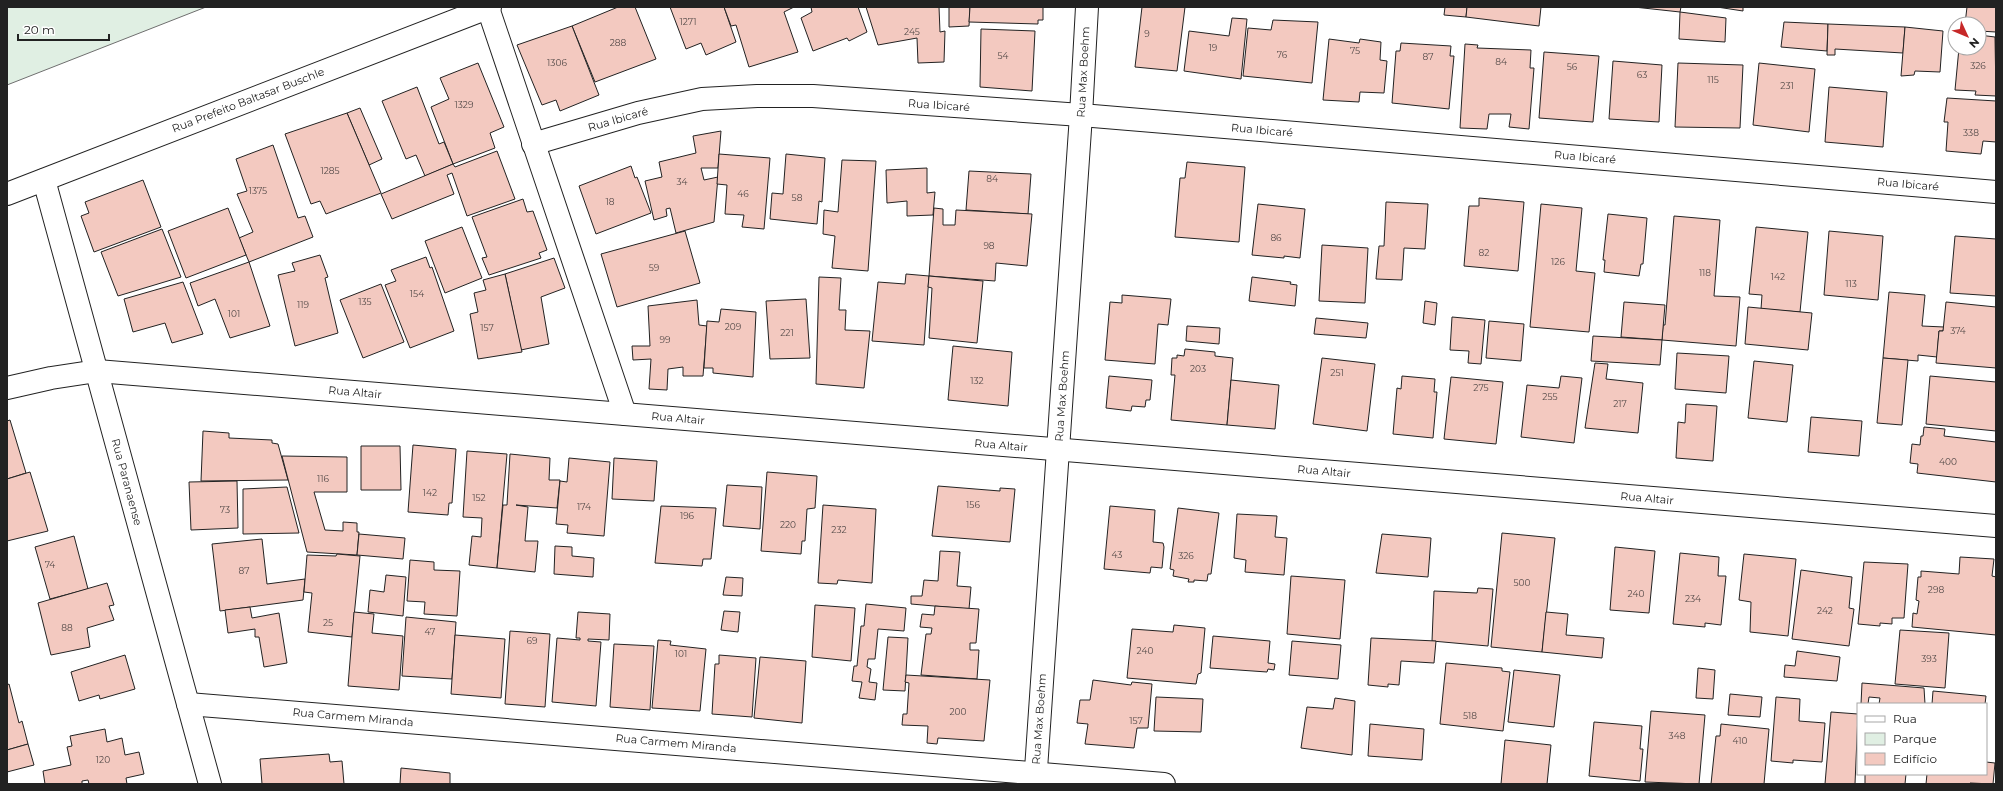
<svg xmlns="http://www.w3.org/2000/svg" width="2003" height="791" viewBox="0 0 2003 791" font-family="Montserrat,sans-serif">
<rect width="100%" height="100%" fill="#fff"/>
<polygon fill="#e0efe3" stroke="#6f6f6f" points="7,7 206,7 7,85"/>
<g fill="#f3c9c0" stroke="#222">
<polygon points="618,7 635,7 656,59 595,82 572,26"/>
<polygon points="670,7 724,7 736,42 706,55 701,43 686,49"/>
<polygon points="724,7 794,7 784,12 798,52 749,67 736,25 731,26"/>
<polygon points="811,7 858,7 867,32 849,41 847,38 813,51 801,18 812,12"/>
<polygon points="866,7 939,7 940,32 945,31 944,62 918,63 917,38 878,45"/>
<polygon points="949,7 970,7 969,26 949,27"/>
<polygon points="970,7 1043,7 1043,20 1038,20 1038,24 969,22"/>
<polygon points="1142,7 1185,7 1177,71 1135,67"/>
<polygon points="1445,7 1467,7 1466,17 1444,15"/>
<polygon points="1467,7 1541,7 1539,26 1466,17"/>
<polygon points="1634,7 1681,7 1680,12"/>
<polygon points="1717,7 1743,7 1743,11"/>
<polygon points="1967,7 1996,7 1996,32 1979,31 1979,24 1965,24"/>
<polygon points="1680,12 1726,18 1725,42 1679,39"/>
<polygon points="1232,18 1247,19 1241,79 1184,71 1189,31 1229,36"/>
<polygon points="1273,20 1318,22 1312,83 1243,76 1248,28 1271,30"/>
<polygon points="1784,22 1828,24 1827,51 1781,47"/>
<polygon points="1828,24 1905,27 1903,53 1835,49 1835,55 1827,55"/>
<polygon points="572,26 599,95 560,111 556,100 542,105 517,45"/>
<polygon points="1905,27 1943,31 1940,72 1915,71 1914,75 1901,76"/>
<polygon points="981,29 1035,31 1032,91 980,87"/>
<polygon points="1979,35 1995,37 1996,96 1975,95 1976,91 1955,90 1959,48 1979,48"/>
<polygon points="1329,39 1359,43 1360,39 1381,42 1380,60 1387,61 1384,93 1360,92 1359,102 1323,100"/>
<polygon points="1401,43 1451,46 1450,56 1454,56 1449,109 1392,103 1396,51 1400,51"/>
<polygon points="1465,44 1478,45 1477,48 1531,50 1530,68 1534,68 1529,129 1509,127 1511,114 1489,114 1487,129 1460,128"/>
<polygon points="1544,52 1599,56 1593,122 1539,118"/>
<polygon points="1613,61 1662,65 1659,122 1609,119"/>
<polygon points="478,63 504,127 490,133 495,148 453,164 431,107 449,99 440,78"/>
<polygon points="1678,63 1743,65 1740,128 1675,127"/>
<polygon points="1759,63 1815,69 1809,132 1753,125"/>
<polygon points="417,87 439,144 444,142 453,164 425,176 416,155 406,159 382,101"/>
<polygon points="1829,87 1887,92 1883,147 1825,142"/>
<polygon points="1947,98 1996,101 1996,142 1983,141 1981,154 1946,151 1948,122 1944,122"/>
<polygon points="360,108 382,159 369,165 347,113"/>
<polygon points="347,113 381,193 326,214 320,201 311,204 285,134"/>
<polygon points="721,131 718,168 701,168 704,180 718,177 714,222 676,233 670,208 666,209 667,216 654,220 645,181 662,177 659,162 696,153 693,136"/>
<polygon points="273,145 298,218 305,216 313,237 249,262 239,238 253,232 237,194 247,191 236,159"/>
<polygon points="497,151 515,199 467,216 452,173 447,175 454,194 392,219 381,194 453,164 455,167"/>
<polygon points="719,154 770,158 764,229 742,227 744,215 725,214 727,185 717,184"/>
<polygon points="786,154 825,158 822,202 819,201 817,224 770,219 772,193 783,194"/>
<polygon points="842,160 876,161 868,271 832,268 835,236 823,234 824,210 838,212"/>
<polygon points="1187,162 1245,167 1239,242 1175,237 1180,178 1185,178"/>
<polygon points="631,166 635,178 637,177 651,213 596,234 579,186"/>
<polygon points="927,168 927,193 935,192 933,215 907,216 907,201 887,203 886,170"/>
<polygon points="969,171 1031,174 1028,214 966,210"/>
<polygon points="143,180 161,227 94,252 81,216 89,213 85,202"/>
<polygon points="1479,198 1524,202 1518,271 1464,266 1469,206 1479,206"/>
<polygon points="523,199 527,212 533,211 547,250 539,253 541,258 489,275 482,258 487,257 472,217"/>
<polygon points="1386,202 1428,204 1425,249 1404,248 1402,280 1376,279 1379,246 1384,246"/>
<polygon points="1258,204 1305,209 1300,258 1284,256 1284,258 1252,255"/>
<polygon points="1541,204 1582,208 1576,271 1595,273 1589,332 1530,327"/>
<polygon points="228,208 246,255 186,278 168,231"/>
<polygon points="934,208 943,209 943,225 955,225 956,210 1032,214 1027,266 996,263 995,281 929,276"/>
<polygon points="1608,214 1647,218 1643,264 1641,264 1639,276 1604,272 1605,260 1603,260"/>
<polygon points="1674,216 1720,220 1714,296 1740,297 1736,346 1662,340 1663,325 1665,325"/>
<polygon points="462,227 482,278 445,293 425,241"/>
<polygon points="1756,227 1808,232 1800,312 1761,309 1762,295 1749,294"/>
<polygon points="162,229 181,277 118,296 101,252"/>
<polygon points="685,231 700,283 617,307 601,254"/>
<polygon points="1829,231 1883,236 1878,300 1824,295"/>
<polygon points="1955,236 1996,239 1996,296 1950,293"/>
<polygon points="1322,245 1368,248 1365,303 1319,301"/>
<polygon points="320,255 328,277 325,278 338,333 295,346 278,275 295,271 292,263"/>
<polygon points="426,257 430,268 432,267 454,331 410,348 385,285 396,281 391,270"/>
<polygon points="554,258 565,288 541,297 549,344 521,350 505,274"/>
<polygon points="249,262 270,326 230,338 215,299 198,306 190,283"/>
<polygon points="505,274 522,352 478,359 470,314 478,312 474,293 486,290 483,280"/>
<polygon points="906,274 929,276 924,345 872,341 878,282 905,284"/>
<polygon points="929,276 983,281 977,343 929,338 932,288 928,287"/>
<polygon points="819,277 841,278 839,310 846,310 845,330 870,331 864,388 816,384"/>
<polygon points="1252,277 1291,282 1290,284 1297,285 1295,306 1249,301"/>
<polygon points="183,282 203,334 172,343 165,323 133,332 124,299"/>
<polygon points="381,284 404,342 363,358 340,300"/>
<polygon points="1889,292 1925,295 1922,326 1944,327 1943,331 1939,331 1937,357 1918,355 1918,361 1883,358"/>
<polygon points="1122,295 1171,299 1168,325 1158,324 1155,364 1105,360 1110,302 1122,303"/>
<polygon points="806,299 810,358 770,359 766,301"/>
<polygon points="697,300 699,325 707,326 703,376 683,376 683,367 668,369 667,390 649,389 651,359 633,360 632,346 650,346 648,306"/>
<polygon points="1425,301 1437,303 1435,325 1423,323"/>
<polygon points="1624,302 1665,305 1662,340 1621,337"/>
<polygon points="1946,302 1996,307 1996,368 1936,363 1939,331 1943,331"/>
<polygon points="1748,307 1812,313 1808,350 1745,344"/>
<polygon points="721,309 756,312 753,377 713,373 713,368 704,368 707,321 719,322"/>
<polygon points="1452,317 1485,320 1481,364 1468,363 1469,351 1450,350"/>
<polygon points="1316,318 1368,323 1366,338 1314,334"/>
<polygon points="1489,321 1524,324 1521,361 1486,358"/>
<polygon points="1187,326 1220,328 1219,344 1186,341"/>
<polygon points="1593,336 1662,340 1660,365 1591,361"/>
<polygon points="953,346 1012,352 1008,406 948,400"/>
<polygon points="1185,349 1215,352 1215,356 1233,358 1227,425 1171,420 1175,375 1171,375 1172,358 1177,358 1177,355 1184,356"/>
<polygon points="1677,353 1729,356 1726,393 1675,389"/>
<polygon points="1322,358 1375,364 1367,431 1313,424"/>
<polygon points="1883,358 1908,360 1902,425 1877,423"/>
<polygon points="1754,361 1793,365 1787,422 1748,418"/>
<polygon points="1595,363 1608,364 1606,379 1643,383 1638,433 1585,428"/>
<polygon points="1109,376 1152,380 1150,400 1146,400 1145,407 1132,406 1131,411 1106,408"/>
<polygon points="1402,376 1435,379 1434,392 1437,392 1433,438 1393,434 1397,388 1401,389"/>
<polygon points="1561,376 1582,378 1574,443 1521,437 1527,385 1559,388"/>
<polygon points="1930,376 1996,382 1996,431 1926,424"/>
<polygon points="1451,377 1503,382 1496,444 1444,439"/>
<polygon points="1231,380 1279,385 1275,429 1227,425"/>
<polygon points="1686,404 1717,406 1713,461 1676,458 1678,422 1685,423"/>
<polygon points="1811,417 1862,421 1859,456 1808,452"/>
<polygon points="10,420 26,473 7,479 7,421"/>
<polygon points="1924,427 1945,429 1944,436 1996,442 1996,482 1917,473 1918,464 1910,463 1912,444 1920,445 1921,436 1923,436"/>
<polygon points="203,431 229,433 229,438 272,440 272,443 278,444 288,480 201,481"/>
<polygon points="413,445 456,449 452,503 449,503 448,515 408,512"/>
<polygon points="361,446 400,446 401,490 361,490"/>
<polygon points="467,451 507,454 497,568 469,565 472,536 481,537 482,518 463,517"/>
<polygon points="510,454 550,458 549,480 560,480 557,508 516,505 528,507 525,541 538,541 535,572 497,568 503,505 507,505"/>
<polygon points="282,456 347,457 347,492 314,492 325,530 343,531 343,522 357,523 357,532 359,532 357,555 307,552"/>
<polygon points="569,458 610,462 604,536 567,533 568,525 556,524 560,481 567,482"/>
<polygon points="614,458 657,461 654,501 612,499"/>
<polygon points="30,472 48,531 7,541 7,479"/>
<polygon points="767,472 817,476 815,508 807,509 805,541 802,541 801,554 761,551"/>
<polygon points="237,481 238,528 191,530 189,482"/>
<polygon points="727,485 762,487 760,529 723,526"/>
<polygon points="938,486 1000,491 1000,488 1015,489 1010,542 932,536"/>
<polygon points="287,487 299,533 243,534 243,489"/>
<polygon points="823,505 876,509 872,583 838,580 837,584 818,583"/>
<polygon points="661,506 716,508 711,559 703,559 702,566 655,563"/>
<polygon points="1110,506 1155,510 1153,542 1163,543 1164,547 1162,568 1151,567 1150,573 1104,569"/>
<polygon points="1178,508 1219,513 1211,574 1208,574 1207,581 1194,580 1194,582 1188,582 1189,579 1173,576 1174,570 1170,569"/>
<polygon points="1237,514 1277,516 1275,537 1287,538 1284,575 1245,572 1246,560 1234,558"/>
<polygon points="1502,533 1555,538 1542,652 1491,647"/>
<polygon points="359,534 405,538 403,559 357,555"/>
<polygon points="1382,534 1431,538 1428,577 1376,573"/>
<polygon points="74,536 88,589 50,599 35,547"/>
<polygon points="262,539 267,584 305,579 303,600 220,611 212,544"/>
<polygon points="555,546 572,547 572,556 594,558 593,577 554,574"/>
<polygon points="1615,547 1655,551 1649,613 1610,610"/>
<polygon points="940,551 960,552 957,586 971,587 969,609 911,604 911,596 922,596 924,580 938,581"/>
<polygon points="1680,553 1719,557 1718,576 1726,576 1721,625 1705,623 1705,627 1673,624"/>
<polygon points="337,554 360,556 352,637 308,632 312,593 304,592 307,555 336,556"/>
<polygon points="1744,554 1796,559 1788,636 1750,632 1751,602 1739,600"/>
<polygon points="1960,557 1994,559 1992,576 1996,577 1996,635 1912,627 1913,613 1917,614 1919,601 1916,600 1918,577 1921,577 1921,571 1959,574"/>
<polygon points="410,560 434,562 434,570 460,571 457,616 424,614 425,602 407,601"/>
<polygon points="1864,562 1908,564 1904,618 1892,618 1892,624 1880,623 1880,626 1858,624"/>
<polygon points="1801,570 1852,577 1849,608 1854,609 1849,646 1792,639"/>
<polygon points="386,575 406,577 403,616 368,612 370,590 384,592"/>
<polygon points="1291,576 1345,580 1340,639 1287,634"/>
<polygon points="726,577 743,578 742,596 723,595"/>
<polygon points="107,583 114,605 109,606 114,620 87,628 90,647 51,655 38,603"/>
<polygon points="1478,588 1493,589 1488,646 1432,641 1434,591 1477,593"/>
<polygon points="866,604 906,608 904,631 878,629 875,659 868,659 867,667 871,669 869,682 877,683 875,700 859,698 862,682 852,681 854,666 857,666 861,626 864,626"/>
<polygon points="815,605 855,608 851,661 812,657"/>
<polygon points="935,606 979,609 976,643 970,643 970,650 979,650 977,679 921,675 926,634 931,634 932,628 920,627 922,614 934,615"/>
<polygon points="250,607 252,618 279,613 287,663 264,667 259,637 255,637 255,629 228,633 225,610"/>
<polygon points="724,611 740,612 738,632 721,630"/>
<polygon points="354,612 374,614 372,633 403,636 399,690 348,686"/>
<polygon points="578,612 610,614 609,640 588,639 588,641 601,642 596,706 552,702 557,638 580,640 580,638 576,638"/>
<polygon points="1546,612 1568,614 1566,635 1604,638 1602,658 1542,652"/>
<polygon points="406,617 456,622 452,679 402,676"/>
<polygon points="1174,625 1205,628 1201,673 1198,674 1196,684 1127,678 1132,629 1173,632"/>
<polygon points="1900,630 1949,633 1945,688 1895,684"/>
<polygon points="510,631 550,634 545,707 505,704"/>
<polygon points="455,635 505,639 501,698 451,694"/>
<polygon points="1213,636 1270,641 1268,663 1275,664 1274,670 1268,669 1267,672 1210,668"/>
<polygon points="888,637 908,638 905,691 883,690"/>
<polygon points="1371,638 1436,641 1434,663 1401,661 1399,685 1388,684 1388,687 1368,685"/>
<polygon points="658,640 671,641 670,645 706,649 700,711 652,708"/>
<polygon points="1292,641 1341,645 1338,679 1289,675"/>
<polygon points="614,644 654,646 650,710 610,707"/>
<polygon points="1797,651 1840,657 1837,681 1784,677 1785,665 1795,666"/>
<polygon points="125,655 135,689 100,699 99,695 79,701 71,672"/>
<polygon points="719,655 756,658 752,717 712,714 715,664 719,664"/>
<polygon points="760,657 806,661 802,723 754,718"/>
<polygon points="1446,663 1502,668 1502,671 1510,672 1503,731 1440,724"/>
<polygon points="1698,668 1715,670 1713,699 1696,698"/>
<polygon points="1514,670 1560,675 1554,727 1508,722"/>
<polygon points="906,675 990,680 984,741 938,738 937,744 927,743 928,726 902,725 903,714 907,714 909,683 905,682"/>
<polygon points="1093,680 1131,685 1132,682 1152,684 1148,728 1137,728 1134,748 1085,744 1088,724 1077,723 1080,700 1090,700"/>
<polygon points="1862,683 1924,688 1925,704 1879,704 1880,698 1869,697 1868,704 1861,704"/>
<polygon points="9,684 19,723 22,721 28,744 7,750 7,685"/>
<polygon points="1933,691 1986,696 1985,704 1932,704"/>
<polygon points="1730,694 1762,697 1760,717 1728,715"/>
<polygon points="1156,697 1203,699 1201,732 1154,731"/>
<polygon points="1776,697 1800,699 1799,721 1825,723 1822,762 1793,760 1793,763 1771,761"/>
<polygon points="1335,698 1355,701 1352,755 1301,748 1307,707 1333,709"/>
<polygon points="1651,711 1705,715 1699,784 1645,782"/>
<polygon points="1831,712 1858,714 1855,784 1825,784"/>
<polygon points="1594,722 1642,726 1640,749 1643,749 1640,781 1589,776"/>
<polygon points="1370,724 1424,729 1422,760 1368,756"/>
<polygon points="1721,724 1769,729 1764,784 1711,784 1716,736 1720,736"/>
<polygon points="105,729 107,742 122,738 125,755 139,752 144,774 126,778 127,784 89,784 88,780 82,781 82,784 45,784 43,771 71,765 67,747 72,746 70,736"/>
<polygon points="1505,740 1551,745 1547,784 1501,784"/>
<polygon points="28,744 34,765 7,772 7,750"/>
<polygon points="329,754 330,762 342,761 344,784 262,784 260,759"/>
<polygon points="1986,762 1995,763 1993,784 1970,783 1970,784 1926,784 1927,774 1986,774"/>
<polygon points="401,768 450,773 450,784 400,784"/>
<polygon points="1865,774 1906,774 1905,784 1865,784"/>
</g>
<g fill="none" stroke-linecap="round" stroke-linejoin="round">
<defs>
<g id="street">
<polyline points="488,8 625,414"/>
<polyline points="533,144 638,113 702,99 757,96 813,96 1081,115 1035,784"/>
<polyline points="44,180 210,784"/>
<polyline points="7,388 51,378 97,371 1996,526"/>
<polyline points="188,704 1164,784"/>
</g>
<g id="secondary">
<polyline points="1087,7 1081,115 1996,192"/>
<polyline points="7,194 490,7"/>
</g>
</defs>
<use href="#street" stroke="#222" stroke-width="24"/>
<use href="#secondary" stroke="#222" stroke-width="24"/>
<use href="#street" stroke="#fff" stroke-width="22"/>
<use href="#secondary" stroke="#fff" stroke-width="22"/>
</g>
<g text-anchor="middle" stroke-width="3" stroke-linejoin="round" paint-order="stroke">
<g font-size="9" fill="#564c4a">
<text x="688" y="25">1271</text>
<text x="912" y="35">245</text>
<text x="1147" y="37">9</text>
<text x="618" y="46">288</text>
<text x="1213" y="51">19</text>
<text x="1355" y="54">75</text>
<text x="1282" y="58">76</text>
<text x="1003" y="59">54</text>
<text x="1428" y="60">87</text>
<text x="1501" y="65">84</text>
<text x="557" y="66">1306</text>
<text x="1978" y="69">326</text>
<text x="1572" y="70">56</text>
<text x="1642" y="78">63</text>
<text x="1713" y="83">115</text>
<text x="1787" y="89">231</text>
<text x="464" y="108">1329</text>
<text x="1971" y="136">338</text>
<text x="330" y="174">1285</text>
<text x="992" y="182">84</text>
<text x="682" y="185">34</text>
<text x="258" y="194">1375</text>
<text x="743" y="197">46</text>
<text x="797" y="201">58</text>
<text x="610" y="205">18</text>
<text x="1276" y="241">86</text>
<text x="989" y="249">98</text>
<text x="1484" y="256">82</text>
<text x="1558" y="265">126</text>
<text x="654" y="271">59</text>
<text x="1705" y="276">118</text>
<text x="1778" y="280">142</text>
<text x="1851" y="287">113</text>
<text x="417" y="297">154</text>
<text x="365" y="305">135</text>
<text x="303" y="308">119</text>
<text x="234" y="317">101</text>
<text x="733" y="330">209</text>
<text x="487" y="331">157</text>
<text x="1958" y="334">374</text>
<text x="787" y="336">221</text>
<text x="665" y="343">99</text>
<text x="1198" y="372">203</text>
<text x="1337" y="376">251</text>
<text x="977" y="384">132</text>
<text x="1481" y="391">275</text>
<text x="1550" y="400">255</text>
<text x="1620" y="407">217</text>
<text x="1948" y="465">400</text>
<text x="323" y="482">116</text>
<text x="430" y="496">142</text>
<text x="479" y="501">152</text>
<text x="973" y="508">156</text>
<text x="584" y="510">174</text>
<text x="225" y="513">73</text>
<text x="687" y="519">196</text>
<text x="788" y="528">220</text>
<text x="839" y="533">232</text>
<text x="1117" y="558">43</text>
<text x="1186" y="559">326</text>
<text x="50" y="568">74</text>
<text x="244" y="574">87</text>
<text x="1522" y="586">500</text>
<text x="1936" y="593">298</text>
<text x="1636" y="597">240</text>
<text x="1693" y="602">234</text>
<text x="1825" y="614">242</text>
<text x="328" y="626">25</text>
<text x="67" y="631">88</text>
<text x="430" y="635">47</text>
<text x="532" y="644">69</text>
<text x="1145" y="654">240</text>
<text x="681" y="657">101</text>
<text x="1929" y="662">393</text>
<text x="958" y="715">200</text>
<text x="1470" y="719">518</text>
<text x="1136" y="724">157</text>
<text x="1677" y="739">348</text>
<text x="1740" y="744">410</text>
<text x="103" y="763">120</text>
</g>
<g font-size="11" fill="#222" stroke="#fff">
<text transform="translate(1083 72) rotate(-87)" y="4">Rua Max Boehm</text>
<text transform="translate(248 100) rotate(-21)" y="4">Rua Prefeito Baltasar Buschle</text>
<text transform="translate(939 105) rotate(4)" y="4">Rua Ibicaré</text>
<text transform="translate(618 119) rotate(-16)" y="4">Rua Ibicaré</text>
<text transform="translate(1262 130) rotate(5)" y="4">Rua Ibicaré</text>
<text transform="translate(1585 157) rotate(5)" y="4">Rua Ibicaré</text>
<text transform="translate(1908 184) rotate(5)" y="4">Rua Ibicaré</text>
<text transform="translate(355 392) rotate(5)" y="4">Rua Altair</text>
<text transform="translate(1062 396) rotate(-86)" y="4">Rua Max Boehm</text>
<text transform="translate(678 418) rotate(5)" y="4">Rua Altair</text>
<text transform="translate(1001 445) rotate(5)" y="4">Rua Altair</text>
<text transform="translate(1324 471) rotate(5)" y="4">Rua Altair</text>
<text transform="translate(127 482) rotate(75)" y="4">Rua Paranaense</text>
<text transform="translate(1647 498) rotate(5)" y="4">Rua Altair</text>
<text transform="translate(353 717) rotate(5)" y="4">Rua Carmem Miranda</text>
<text transform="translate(1039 719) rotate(-86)" y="4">Rua Max Boehm</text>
<text transform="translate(676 743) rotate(5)" y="4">Rua Carmem Miranda</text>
</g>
</g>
<rect width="2003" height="791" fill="none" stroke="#222222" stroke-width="16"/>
<rect x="1857" y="703" width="130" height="72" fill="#ffffff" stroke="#a7a7a7"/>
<rect x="1865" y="716" width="20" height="6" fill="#ffffff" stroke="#a7a7a7"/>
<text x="1893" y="723" font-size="12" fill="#222222">Rua</text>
<rect x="1865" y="733" width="20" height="12" fill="#e0efe3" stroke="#a7a7a7"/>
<text x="1893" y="743" font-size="12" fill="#222222">Parque</text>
<rect x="1865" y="753" width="20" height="12" fill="#f3c9c0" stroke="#a7a7a7"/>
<text x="1893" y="763" font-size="12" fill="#222222">Edifício</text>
<g transform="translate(1967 36) rotate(134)"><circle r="19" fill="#ffffff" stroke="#a7a7a7"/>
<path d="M0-3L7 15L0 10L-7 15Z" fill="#c62828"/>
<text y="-6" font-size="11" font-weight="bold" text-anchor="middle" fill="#222222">N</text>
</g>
<path d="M18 34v6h91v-6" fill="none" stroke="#222222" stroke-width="2"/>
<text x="24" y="34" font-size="12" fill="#222222" stroke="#ffffff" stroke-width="3" paint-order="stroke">20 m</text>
</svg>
